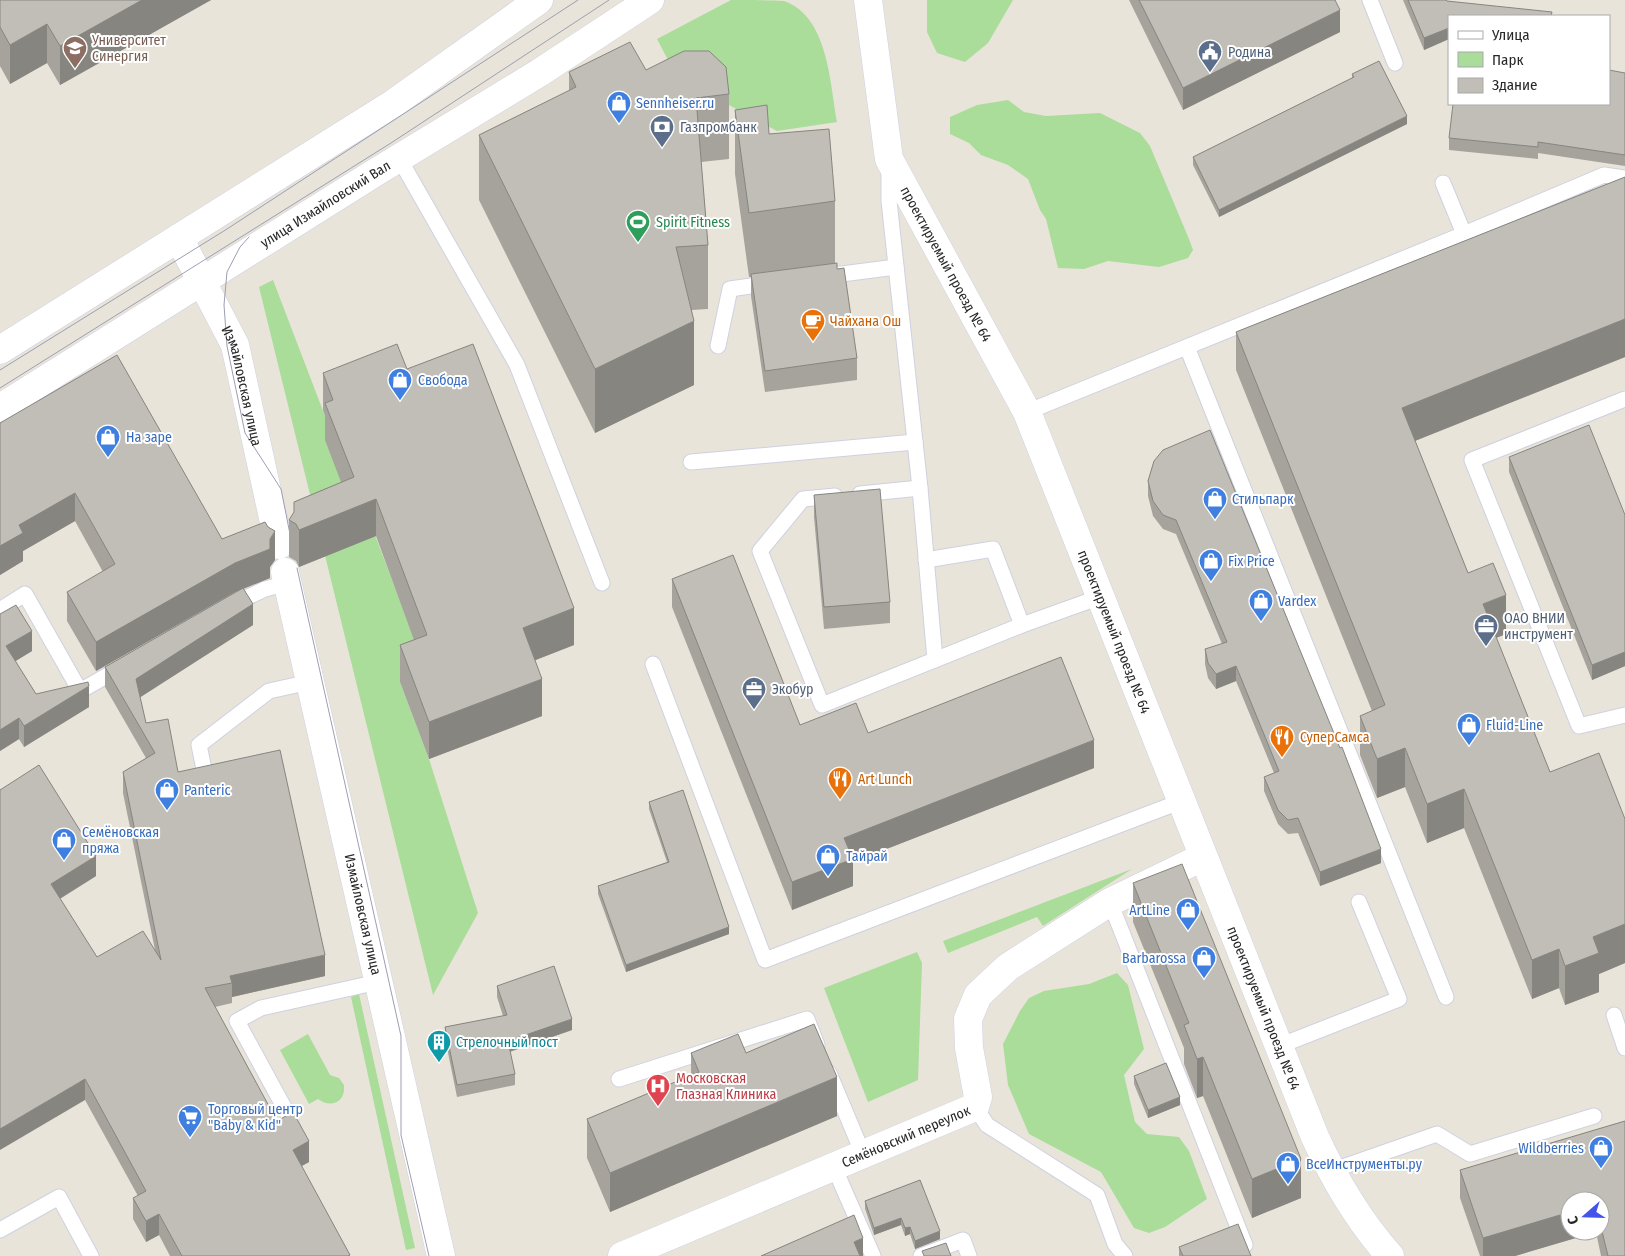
<svg xmlns="http://www.w3.org/2000/svg" width="1625" height="1256" viewBox="0 0 1625 1256" font-family="'Fira Sans Condensed',sans-serif">
<rect width="100%" height="100%" fill="#e9e4da"/>
<g fill="#aadc9a">
<path d="M731 0C745 0 772 0 784 1 828 16 830 83 837 122L777 131 677 77 657 39Z"/>
<polygon points="927,0 1013,0 988,43 965,62 937,53 927,32"/>
<polygon points="1008,100 1024,112 1046,116 1100,113 1140,133 1150,146 1189,239 1193,250 1188,258 1159,267 1108,261 1084,269 1058,268 1046,219 1040,210 1028,179 1008,165 981,155 969,143 950,134 950,117 977,105"/>
<polygon points="273,280 333,437 365,509 427,672 400,682 429,759 478,913 433,995 259,287"/>
<polygon points="1132,869 1043,926 1037,917 948,953 943,941"/>
<polygon points="917,952 922,963 918,1080 868,1102 824,988"/>
<polygon points="1117,973 1128,985 1144,1049 1124,1075 1135,1122 1147,1134 1179,1137 1189,1151 1207,1199 1165,1227 1149,1233 1134,1228 1101,1172 1029,1134 1008,1085 1003,1044 1020,1011 1029,998 1044,991 1089,984"/>
<polygon points="359,994 415,1248 406,1250 351,997"/>
<path d="M308 1034 330 1075 339 1078 344 1085C346 1102 331 1109 318 1099L309 1104 280 1050Z"/>
</g>
<g fill="none" stroke-linecap="round" stroke-linejoin="round">
<defs>
<g id="lane">
<polyline points="1370,0 1395,63"/>
<polyline points="399,158 517,365 602,583"/>
<polyline points="889,168 889,201 920,488 935,660"/>
<polyline points="1443,183 1464,234"/>
<polyline points="826,276 896,267"/>
<polyline points="718,346 730,289 771,283"/>
<polyline points="1187,347 1446,997"/>
<polyline points="1625,399 1472,460 1579,726 1625,715"/>
<polyline points="1027,412 1464,234 1604,175 1625,178"/>
<polyline points="691,462 915,442"/>
<polyline points="860,494 920,488"/>
<polyline points="835,496 803,499 760,551 822,705 1022,625 993,549 926,560"/>
<polyline points="231,605 265,589 288,583"/>
<polyline points="0,610 25,594 80,691 122,667"/>
<polyline points="1022,625 1100,597"/>
<polyline points="653,664 765,960 1182,801"/>
<polyline points="205,774 199,745 269,691 310,682"/>
<polyline points="1110,902 1245,1245 1217,1256"/>
<polyline points="1614,1015 1625,1048"/>
<polyline points="1279,1046 1399,999 1359,902"/>
<polyline points="829,1073 863,1154"/>
<polyline points="619,1079 807,1019 817,1045"/>
<polyline points="975,1107 987,1125 1097,1195 1115,1244 1125,1256"/>
<polyline points="291,1120 237,1021 261,1008 378,982"/>
<polyline points="834,1167 873,1256"/>
<polyline points="1331,1171 1437,1134 1470,1154 1594,1116"/>
<polyline points="0,1230 59,1197 91,1256"/>
<polyline points="921,1256 963,1240 969,1256"/>
</g>
<g id="street">
<path id="s1" d="M179 238 235 345 279 545"/>
<path id="s2" d="M285 572 441 1256"/>
<path id="s3" d="M622 1256 975 1107 978 1097 969 1048 968 1019 978 995 1008 967 1110 902 1203 857"/>
</g>
<g id="secondary">
<path id="s4" d="M868 0 889 159 1027 412 1315 1137C1335 1181 1358 1220 1390 1256"/>
<polyline points="0,350 394,103 539,0"/>
<path id="s5" d="M0 408 376 172 539 73 650 0"/>
</g>
</defs>
<use href="#lane" stroke="#cfd1e0" stroke-width="17"/>
<use href="#street" stroke="#cfd1e0" stroke-width="29"/>
<use href="#secondary" stroke="#cfd1e0" stroke-width="29"/>
<use href="#lane" stroke="#fff" stroke-width="15"/>
<use href="#street" stroke="#fff" stroke-width="28"/>
<use href="#secondary" stroke="#fff" stroke-width="28"/>
<g stroke="#9d9eb1" stroke-width="1">
<polyline points="249,237 240,247 227,272 224,305 227,346 245,433 281,489 291,539"/>
<polyline points="0,370 227,229 578,0"/>
<polyline points="0,388 391,143 609,0"/>
<polyline points="297,568 401,1036 401,1135 429,1256"/>
</g>
</g>
<g fill="#a6a39d" fill-rule="evenodd">
<polygon points="0,0 211,0 60,85 47,63 10,84 0,66"/>
<polygon points="1129,0 1335,0 1340,32 1183,110"/>
<polygon points="1403,0 1446,0 1447,1 1552,16 1449,16 1449,39 1424,50"/>
<polygon points="646,70 729,94 729,159 701,162 708,245 708,309 692,310 694,385 595,433 479,200 479,135 569,91 569,72"/>
<polygon points="1625,73 1625,166 1538,153 1538,159 1449,150 1449,138"/>
<polygon points="1352,74 1407,124 1219,217 1193,165 1193,157 1352,78"/>
<polygon points="735,110 769,134 835,201 835,263 837,269 857,358 857,380 765,392 751,296 751,277 749,277 735,174"/>
<polygon points="1625,177 1625,357 1415,441 1468,573 1506,634 1496,638 1550,772 1625,819 1625,963 1599,974 1599,992 1565,1005 1559,988 1532,999 1464,828 1427,843 1405,787 1377,798 1360,755 1360,716 1372,711 1236,370 1236,332"/>
<polygon points="407,369 574,645 535,660 542,716 429,759 400,682 400,645 414,640 376,536 299,567 296,561 289,557 289,520 294,513 294,502 341,482 325,440 325,416 323,410 323,373"/>
<polygon points="0,423 222,539 275,560 270,567 270,578 243,589 253,625 140,697 146,723 178,772 325,976 232,997 232,1003 215,1007 277,1121 309,1162 301,1166 350,1256 170,1256 159,1235 146,1242 133,1219 133,1198 138,1196 85,1100 0,790 96,876 60,899 97,957 155,950 123,793 123,772 146,758 105,687 105,667 240,590 235,592 96,671 67,621 67,592 103,572 75,521 23,551 23,561 0,575"/>
<polygon points="1509,457 1625,515 1625,666 1592,680 1509,472"/>
<polygon points="1154,461 1381,863 1320,886 1298,833 1288,834 1278,824 1264,791 1264,777 1274,773 1236,681 1216,689 1208,678 1205,664 1205,649 1222,644 1176,534 1163,529 1153,516 1148,496 1148,481"/>
<polygon points="814,495 890,602 890,623 824,629 814,517"/>
<polygon points="672,579 800,725 868,733 1094,768 853,862 853,886 792,910 672,607"/>
<polygon points="0,614 32,651 15,661 36,694 89,707 24,747 19,739 0,751"/>
<polygon points="649,802 729,934 626,972 598,894 598,886 667,862 649,809"/>
<polygon points="1133,883 1301,1198 1252,1218 1203,1096 1197,1098 1184,1064 1184,1048 1133,922"/>
<polygon points="497,986 572,1030 510,1052 515,1074 515,1085 457,1097 445,1038 445,1027 503,1016 497,997"/>
<polygon points="691,1053 746,1053 837,1116 610,1212 587,1158 587,1119 691,1076"/>
<polygon points="1134,1076 1180,1105 1148,1118 1134,1084"/>
<path d="M1625 1121V1256H1601L1596 1232 1515 1256H1480L1460 1198V1170ZM1600 1201V1231H1570Z"/>
<polygon points="920,1180 940,1239 915,1249 910,1234 905,1236 901,1225 874,1235 865,1209 865,1201"/>
<polygon points="1179,1247 1251,1256 1179,1256"/>
</g>
<g fill="#878580">
<polygon points="142,0 211,0 60,85 60,46"/>
<polygon points="1340,10 1340,32 1183,110 1183,88"/>
<polygon points="47,24 47,63 10,84 10,45"/>
<polygon points="1449,28 1449,39 1424,50 1424,38"/>
<polygon points="1407,116 1407,124 1219,217 1219,210"/>
<polygon points="1625,319 1625,357 1402,446 1402,408"/>
<polygon points="694,321 694,385 595,433 595,369"/>
<polygon points="75,493 75,521 23,551 23,561 0,575 0,546 19,525"/>
<polygon points="376,499 376,536 299,567 299,530"/>
<polygon points="275,531 275,560 270,567 270,578 235,592 96,671 96,642 270,539"/>
<polygon points="1506,595 1506,634 1483,643 1483,604"/>
<polygon points="253,604 253,625 136,700 136,679"/>
<polygon points="574,608 574,645 523,665 523,628"/>
<polygon points="32,631 32,651 6,667 6,646"/>
<polygon points="1625,652 1625,666 1592,680 1592,665"/>
<polygon points="1236,666 1236,681 1216,689 1216,674"/>
<polygon points="542,679 542,716 429,759 429,722"/>
<polygon points="89,686 89,707 24,747 24,726"/>
<polygon points="19,718 19,739 0,751 0,730"/>
<polygon points="1094,740 1094,768 853,862 853,886 792,910 792,882 844,838"/>
<polygon points="1405,748 1405,787 1377,798 1377,759"/>
<polygon points="1464,789 1464,828 1427,843 1427,804"/>
<polygon points="1381,849 1381,863 1320,886 1320,872"/>
<polygon points="96,856 96,876 51,904 51,884"/>
<polygon points="1625,924 1625,963 1599,974 1599,992 1565,1005 1565,966 1593,937"/>
<polygon points="729,927 729,934 626,972 626,965"/>
<polygon points="1559,949 1559,988 1532,999 1532,960"/>
<polygon points="325,955 325,976 232,997 232,983 230,976"/>
<polygon points="572,1019 572,1030 508,1052 508,1041"/>
<polygon points="1203,1057 1203,1096 1197,1098 1197,1059"/>
<polygon points="837,1077 837,1116 610,1212 610,1173"/>
<polygon points="85,1079 85,1100 0,1150 0,1129"/>
<polygon points="1180,1097 1180,1105 1148,1118 1148,1110"/>
<polygon points="309,1141 309,1162 293,1171 293,1150"/>
<polygon points="1301,1159 1301,1198 1252,1218 1252,1179"/>
<polygon points="1570,1212 1570,1231 1596,1231 1596,1232 1515,1256 1483,1256 1483,1238"/>
<polygon points="159,1214 159,1235 146,1242 146,1221"/>
<polygon points="901,1218 901,1225 874,1235 874,1228"/>
<polygon points="910,1227 910,1234 905,1236 905,1228"/>
<polygon points="940,1231 940,1239 915,1249 915,1241"/>
<polygon points="863,1238 863,1256 854,1256 854,1242"/>
</g>
<g fill="#c1beb7" stroke="#878580">
<polygon points="0,0 142,0 60,46 47,24 10,45 0,27"/>
<polygon points="1139,0 1335,0 1340,10 1183,88"/>
<polygon points="1408,0 1446,0 1447,1 1552,12 1551,16 1449,16 1449,28 1424,38"/>
<polygon points="630,42 646,70 684,51 709,51 726,67 729,94 696,98 708,245 676,247 694,321 595,369 479,135 576,87 569,72"/>
<polygon points="1379,61 1407,116 1219,210 1193,157 1354,77 1352,74"/>
<polygon points="1609,70 1625,73 1625,155 1538,142 1538,147 1449,138 1453,104 1609,104"/>
<polygon points="767,105 769,134 829,129 835,201 749,213 735,110"/>
<polygon points="1625,177 1625,319 1402,408 1468,573 1493,563 1506,595 1483,604 1550,772 1599,753 1625,819 1625,924 1593,937 1599,953 1565,966 1559,949 1532,960 1464,789 1427,804 1405,748 1377,759 1360,716 1385,705 1236,332"/>
<polygon points="837,263 837,269 844,268 857,358 765,371 751,274"/>
<polygon points="397,344 407,369 473,344 574,608 523,628 542,679 429,722 400,645 427,635 376,499 299,530 296,524 289,520 294,512 294,502 354,477 325,403 333,400 323,373"/>
<polygon points="117,355 222,539 265,522 268,527 275,531 270,539 270,549 235,563 96,642 67,592 115,564 75,493 19,525 23,533 0,546 0,423"/>
<polygon points="1589,425 1625,515 1625,652 1592,665 1509,457"/>
<polygon points="1210,430 1340,748 1342,747 1381,849 1320,872 1298,818 1288,820 1278,810 1264,777 1279,771 1236,666 1216,674 1208,663 1205,649 1227,642 1176,520 1163,515 1153,501 1148,481 1154,461 1163,450"/>
<polygon points="880,489 890,602 824,607 814,495"/>
<polygon points="733,555 800,725 856,703 868,733 1061,657 1094,740 844,838 853,859 792,882 672,579"/>
<polygon points="243,588 253,604 136,679 146,723 168,719 178,772 280,750 325,955 230,976 232,983 205,988 277,1121 293,1112 309,1141 293,1150 350,1255 348,1256 182,1256 159,1214 146,1221 133,1198 146,1191 85,1079 0,1129 0,790 39,765 96,856 51,884 97,957 143,931 161,960 123,772 155,753 105,667"/>
<polygon points="16,605 32,631 6,646 36,694 88,682 89,686 24,726 19,718 0,730 0,614"/>
<polygon points="683,790 729,927 626,965 598,886 669,862 649,802"/>
<polygon points="1182,864 1301,1159 1252,1179 1203,1057 1197,1059 1184,1025 1189,1023 1133,883"/>
<polygon points="554,966 572,1019 508,1041 515,1074 457,1085 445,1027 507,1015 497,986"/>
<polygon points="814,1024 837,1077 610,1173 587,1119 699,1072 691,1053 738,1034 746,1053"/>
<polygon points="1166,1063 1180,1097 1148,1110 1134,1076"/>
<polygon points="1625,1121 1625,1256 1608,1256 1600,1223 1600,1201 1570,1201 1570,1212 1483,1238 1460,1170"/>
<polygon points="920,1180 940,1231 915,1241 910,1227 905,1228 901,1218 874,1228 865,1201"/>
<polygon points="854,1215 863,1238 854,1242 860,1256 761,1256"/>
<polygon points="1238,1224 1251,1256 1183,1256 1179,1247"/>
<polygon points="946,1243 951,1256 924,1256 922,1251"/>
</g>
<defs>
<symbol id="university-pin" viewBox="-11 -11 22 30"><path d="M0 17L-7.5 6A9.5 9.5 0 1 1 7.5 6Z" fill="#8d6e63" stroke="#fff"/><path d="M0-5L7-2L0 1L-7-2ZM-4 1L0 2.5L4 1V4Q0 6-4 4Z" fill="#fff"/></symbol>
<symbol id="civic-pin" viewBox="-11 -11 22 30"><path d="M0 17L-7.5 6A9.5 9.5 0 1 1 7.5 6Z" fill="#5c6f8a" stroke="#fff"/><path d="M-.6-6.5H3V-4.5H.6V-3L4-1V1h2V6H-6V1h2V-1L-.6-3ZM-1.2 2.5V6h2.4V2.5Z" fill="#fff"/></symbol>
<symbol id="shop-pin" viewBox="-11 -11 22 30"><path d="M0 17L-7.5 6A9.5 9.5 0 1 1 7.5 6Z" fill="#3f7fe0" stroke="#fff"/><path d="M-5-2.5h2.3a2.7 3.5 0 0 1 5.4 0H5L5.5 6h-11ZM-1.5-2.5h3a1.5 2.3 0 0 0-3 0Z" fill="#fff"/></symbol>
<symbol id="bank-pin" viewBox="-11 -11 22 30"><path d="M0 17L-7.5 6A9.5 9.5 0 1 1 7.5 6Z" fill="#5c6f8a" stroke="#fff"/><path d="M-6-4H6V4H-6ZM0-2.3a2.3 2.3 0 1 0 0 4.6a2.3 2.3 0 1 0 0-4.6Z" fill="#fff"/></symbol>
<symbol id="stadium-pin" viewBox="-11 -11 22 30"><path d="M0 17L-7.5 6A9.5 9.5 0 1 1 7.5 6Z" fill="#2e9e5b" stroke="#fff"/><path d="M0-5a6.5 5 0 1 0 0 10a6.5 5 0 1 0 0-10ZM-3.5-1.8h7v3.6h-7Z" fill="#fff"/></symbol>
<symbol id="cafe-pin" viewBox="-11 -11 22 30"><path d="M0 17L-7.5 6A9.5 9.5 0 1 1 7.5 6Z" fill="#e8710a" stroke="#fff"/><path d="M-5.5-4.5H6V0H3Q3 3.5 0 3.5H-2.5Q-5.5 3.5-5.5 0ZM3-3.2v2h1.7v-2ZM-6 4.5H4V6H-6Z" fill="#fff"/></symbol>
<symbol id="office-pin" viewBox="-11 -11 22 30"><path d="M0 17L-7.5 6A9.5 9.5 0 1 1 7.5 6Z" fill="#5c6f8a" stroke="#fff"/><path d="M-6-3h4V-5.5h4V-3h4V5H-6ZM-1-4.5V-3h2v-1.5ZM-6 0V1H6V0Z" fill="#fff"/></symbol>
<symbol id="restaurant-pin" viewBox="-11 -11 22 30"><path d="M0 17L-7.5 6A9.5 9.5 0 1 1 7.5 6Z" fill="#e8710a" stroke="#fff"/><path d="M-5-6h1v4h1v-4h1v4h1v-4h1v5L-1.5 .5V6h-2V.5L-5-1ZM5-6V6H3V1.5H1.5Q1.5-4 5-6Z" fill="#fff"/></symbol>
<symbol id="building-pin" viewBox="-11 -11 22 30"><path d="M0 17L-7.5 6A9.5 9.5 0 1 1 7.5 6Z" fill="#0f9aa8" stroke="#fff"/><path d="M-4-6H4V6H1V3H-1V6H-4ZM-2.5-4.3h1.7v1.8h-1.7ZM.8-4.3h1.7v1.8H.8ZM-2.5-1h1.7V.8h-1.7ZM.8-1h1.7V.8H.8Z" fill="#fff"/></symbol>
<symbol id="hospital-pin" viewBox="-11 -11 22 30"><path d="M0 17L-7.5 6A9.5 9.5 0 1 1 7.5 6Z" fill="#e0444e" stroke="#fff"/><path d="M-5-5h3v3.5h4V-5h3V5h-3V1.5h-4V5h-3Z" fill="#fff"/></symbol>
<symbol id="supermarket-pin" viewBox="-11 -11 22 30"><path d="M0 17L-7.5 6A9.5 9.5 0 1 1 7.5 6Z" fill="#3f7fe0" stroke="#fff"/><path d="M-6-5.5h2.5l.6 2H6L4.5 2H-2.5L-4.4-4H-6ZM-1.5 3.2a1.3 1.3 0 1 0 .1 0ZM3 3.2a1.3 1.3 0 1 0 .1 0Z" fill="#fff"/></symbol>
</defs>
<g fill-rule="evenodd">
<use href="#university-pin" x="61" y="34" width="28" height="38"/>
<use href="#civic-pin" x="1196" y="38" width="28" height="38"/>
<use href="#shop-pin" x="605" y="89" width="28" height="38"/>
<use href="#bank-pin" x="648" y="113" width="28" height="38"/>
<use href="#stadium-pin" x="624" y="208" width="28" height="38"/>
<use href="#cafe-pin" x="799" y="307" width="28" height="38"/>
<use href="#shop-pin" x="386" y="366" width="28" height="38"/>
<use href="#shop-pin" x="94" y="423" width="28" height="38"/>
<use href="#shop-pin" x="1201" y="485" width="28" height="38"/>
<use href="#shop-pin" x="1197" y="547" width="28" height="38"/>
<use href="#shop-pin" x="1247" y="587" width="28" height="38"/>
<use href="#office-pin" x="1472" y="612" width="28" height="38"/>
<use href="#office-pin" x="740" y="675" width="28" height="38"/>
<use href="#shop-pin" x="1455" y="711" width="28" height="38"/>
<use href="#restaurant-pin" x="1268" y="723" width="28" height="38"/>
<use href="#restaurant-pin" x="826" y="765" width="28" height="38"/>
<use href="#shop-pin" x="153" y="776" width="28" height="38"/>
<use href="#shop-pin" x="50" y="826" width="28" height="38"/>
<use href="#shop-pin" x="814" y="842" width="28" height="38"/>
<use href="#shop-pin" x="1174" y="896" width="28" height="38"/>
<use href="#shop-pin" x="1190" y="944" width="28" height="38"/>
<use href="#building-pin" x="425" y="1028" width="28" height="38"/>
<use href="#hospital-pin" x="644" y="1072" width="28" height="38"/>
<use href="#supermarket-pin" x="176" y="1103" width="28" height="38"/>
<use href="#shop-pin" x="1587" y="1134" width="28" height="38"/>
<use href="#shop-pin" x="1274" y="1150" width="28" height="38"/>
</g>
<g text-anchor="middle" stroke-width="4" stroke-linejoin="round" paint-order="stroke">
<g font-size="14" fill="#785e54" stroke="#fff" text-anchor="start">
<text x="92" y="45">Университет<tspan x="92" dy="16">Синергия</tspan></text>
</g>
<g font-size="14" fill="#4e5e75" stroke="#fff" text-anchor="start">
<text x="1228" y="57">Родина</text>
<text x="680" y="132">Газпромбанк</text>
<text x="1504" y="623">ОАО ВНИИ<tspan x="1504" dy="16">инструмент</tspan></text>
<text x="772" y="694">Экобур</text>
</g>
<g font-size="14" fill="#366cbe" stroke="#fff" text-anchor="start">
<text x="636" y="108">Sennheiser.ru</text>
<text x="418" y="385">Свобода</text>
<text x="126" y="442">На заре</text>
<text x="1232" y="504">Стильпарк</text>
<text x="1228" y="566">Fix Price</text>
<text x="1278" y="606">Vardex</text>
<text x="1486" y="730">Fluid-Line</text>
<text x="184" y="795">Panteric</text>
<text x="82" y="837">Семёновская<tspan x="82" dy="16">пряжа</tspan></text>
<text x="846" y="861">Тайрай</text>
<text x="1170" y="915" text-anchor="end">ArtLine</text>
<text x="1186" y="963" text-anchor="end">Barbarossa</text>
<text x="208" y="1114">Торговый центр<tspan x="208" dy="16">"Baby &amp; Kid"</tspan></text>
<text x="1584" y="1153" text-anchor="end">Wildberries</text>
<text x="1306" y="1169">ВсеИнструменты.ру</text>
</g>
<g font-size="14" fill="#272727" stroke="#fff">
<text dy="5" stroke="none"><textPath href="#s5" startOffset="384">улица Измайловский Вал</textPath></text>
<text dy="5" stroke="none"><textPath href="#s4" startOffset="280">проектируемый проезд № 64</textPath></text>
<text dy="5" stroke="none"><textPath href="#s1" startOffset="162">Измайловская улица</textPath></text>
<text dy="5" stroke="none"><textPath href="#s4" startOffset="685">проектируемый проезд № 64</textPath></text>
<text dy="5" stroke="none"><textPath href="#s2" startOffset="351">Измайловская улица</textPath></text>
<text dy="5" stroke="none"><textPath href="#s4" startOffset="1090">проектируемый проезд № 64</textPath></text>
<text dy="5" stroke="none"><textPath href="#s3" startOffset="308">Семёновский переулок</textPath></text>
</g>
<g font-size="14" fill="#27864d" stroke="#fff" text-anchor="start">
<text x="656" y="227">Spirit Fitness</text>
</g>
<g font-size="14" fill="#c56008" stroke="#fff" text-anchor="start">
<text x="830" y="326">Чайхана Ош</text>
<text x="1300" y="742">СуперСамса</text>
<text x="858" y="784">Art Lunch</text>
</g>
<g font-size="14" fill="#0d838f" stroke="#fff" text-anchor="start">
<text x="456" y="1047">Стрелочный пост</text>
</g>
<g font-size="14" fill="#be3a42" stroke="#fff" text-anchor="start">
<text x="676" y="1083">Московская<tspan x="676" dy="16">Глазная Клиника</tspan></text>
</g>
</g>
<rect x="1448" y="15" width="162" height="90" fill="#ffffff" stroke="#a9a9a9"/>
<rect x="1458" y="31" width="25" height="8" fill="#ffffff" stroke="#a9a9a9"/>
<text x="1492" y="40" font-size="15" fill="#272727">Улица</text>
<rect x="1458" y="52" width="25" height="15" fill="#aadc9a" stroke="#a9a9a9"/>
<text x="1492" y="65" font-size="15" fill="#272727">Парк</text>
<rect x="1458" y="78" width="25" height="15" fill="#c1beb7" stroke="#a9a9a9"/>
<text x="1492" y="90" font-size="15" fill="#272727">Здание</text>
<g transform="translate(1585 1216) rotate(250)"><circle r="24" fill="#ffffff" stroke="#a9a9a9"/>
<path d="M0-4L9 19L0 12L-9 19Z" fill="#4453eb"/>
<text y="-8" font-size="14" font-weight="bold" text-anchor="middle" fill="#272727">С</text>
</g>
</svg>
